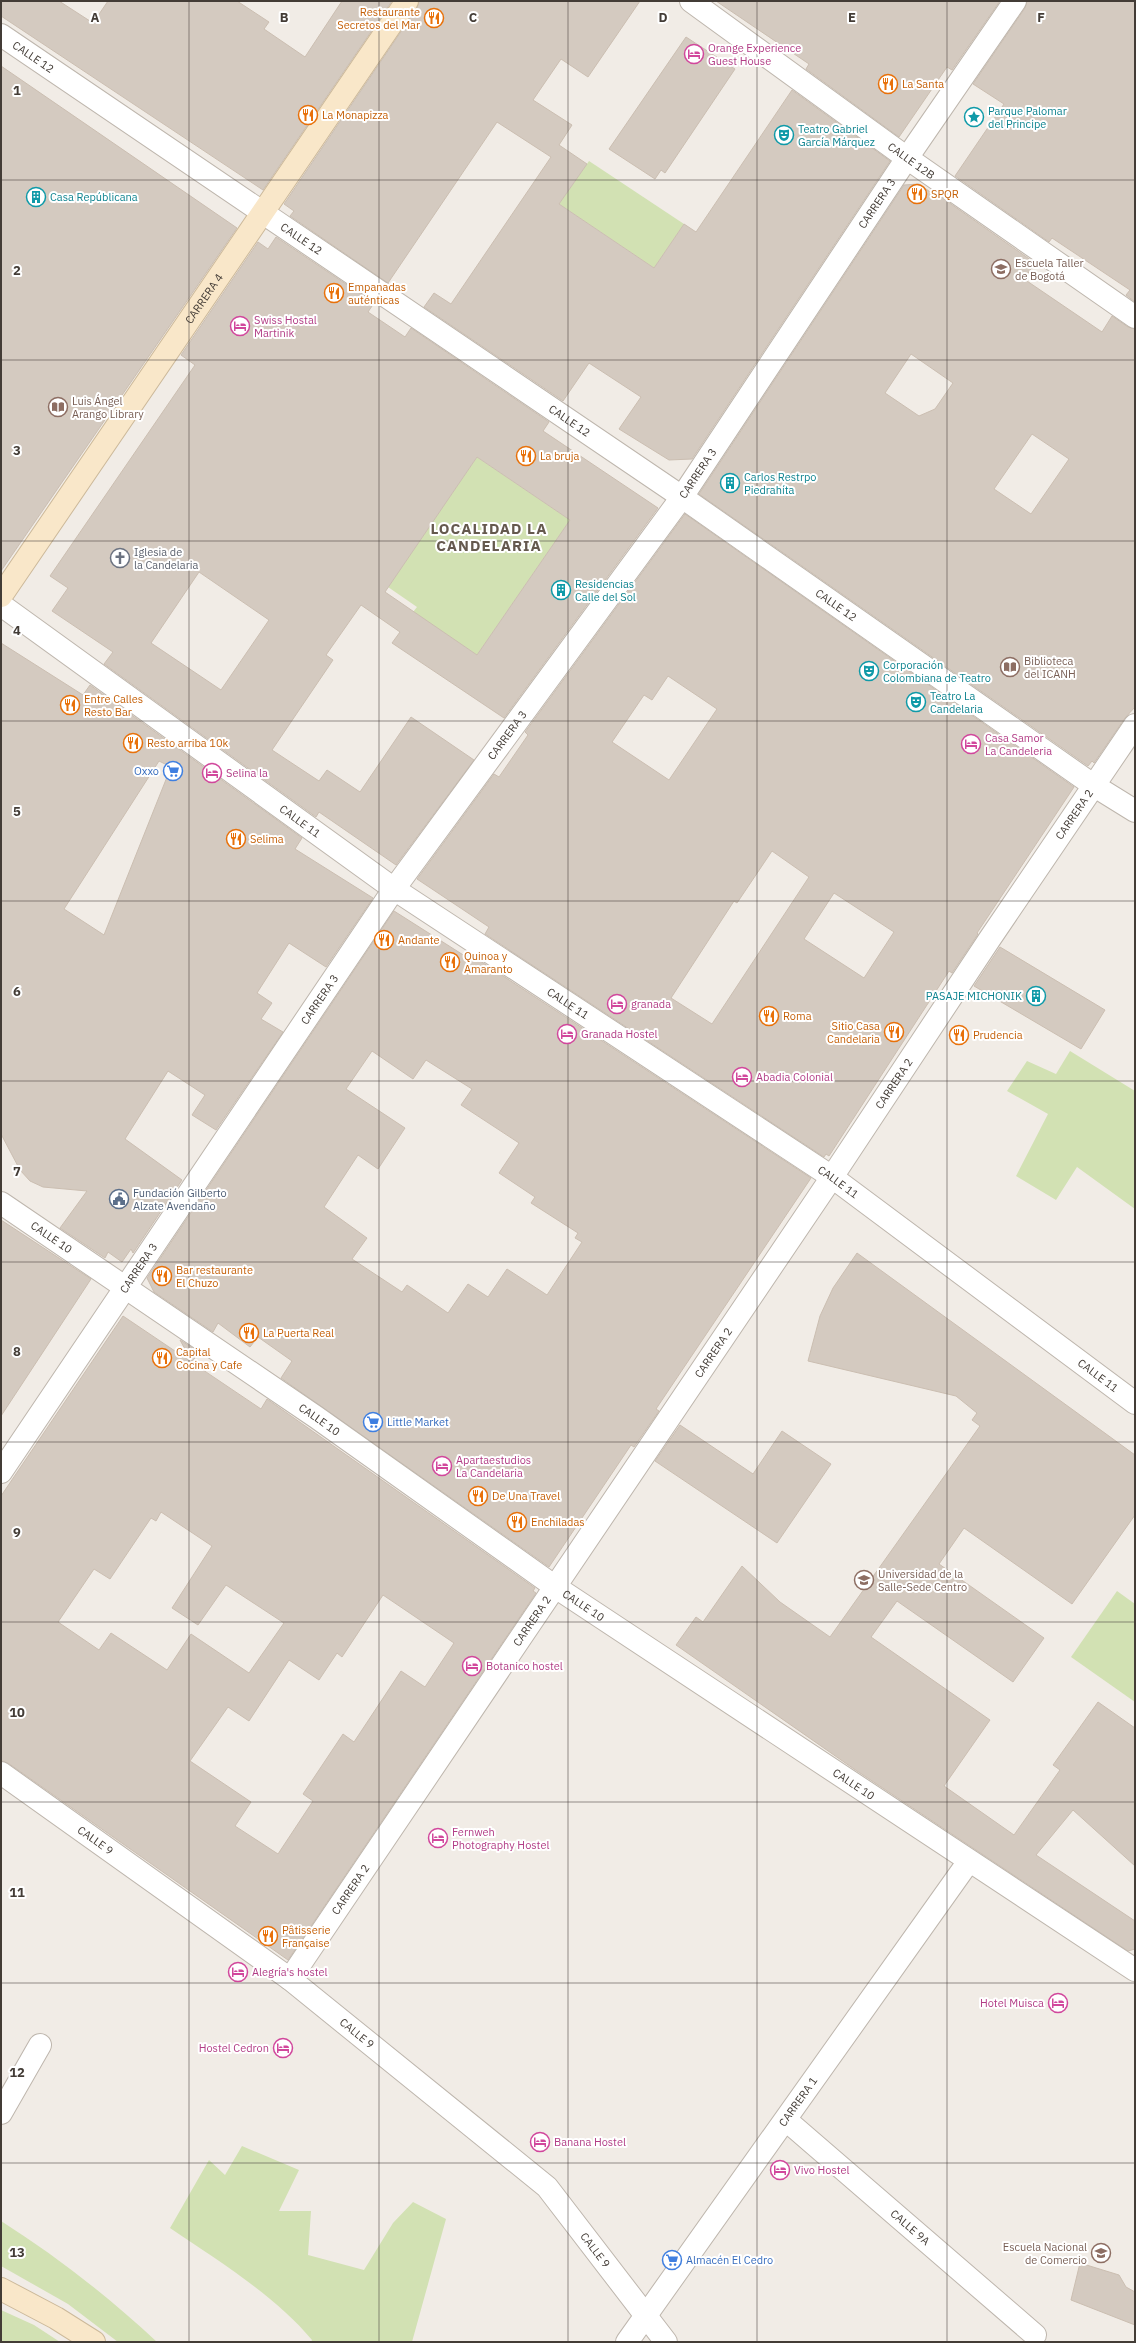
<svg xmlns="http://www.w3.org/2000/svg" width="1136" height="2343" viewBox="0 0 1136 2343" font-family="'IBM Plex Sans',sans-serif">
<rect width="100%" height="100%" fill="#f1ece6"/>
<g fill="#d2e1b3">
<polygon points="589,161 684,224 654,268 559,204"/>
<polygon points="477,457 570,520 477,655 413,612 417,607 388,587"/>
<polygon points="1070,1051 1135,1091 1135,1209 1077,1167 1056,1200 1016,1176 1048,1114 1007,1091 1027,1061 1056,1074"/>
<polygon points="1117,1591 1135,1604 1135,1702 1071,1657"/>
<path d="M242 2146 299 2170 279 2211H311L308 2255 364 2270 393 2223 413 2202 446 2219 412 2342H311L312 2340C276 2296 217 2260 170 2228L209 2160 225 2175Z"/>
<path d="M1 2221C56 2256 109 2297 157 2342H118L68 2304 1 2266Z"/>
<polygon points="1,2310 34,2325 60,2342 1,2342"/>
</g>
<g fill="#d4cac0" stroke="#cbbeb1" fill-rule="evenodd">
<polygon points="1,1 59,1 93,23 108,1 237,1 269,22 264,29 305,57 342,1 392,1 263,190 1,16"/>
<polygon points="419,1 640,1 588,77 561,59 533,100 572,125 559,145 587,164 559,204 654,268 684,224 696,232 792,90 890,161 692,459 669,460 619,429 641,397 589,363 563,401 424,307 434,293 451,304 551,157 497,122 388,283 290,216 294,211 284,204 417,8"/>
<polygon points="716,1 1000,1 952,70 947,67 899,137 806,69 809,64"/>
<polygon points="1027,1 1135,1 1135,302 1126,295 1130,290 1052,238 1049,242 955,176 1004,104 973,84 1025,8"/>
<polygon points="686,37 735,69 665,173 661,170 655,179 609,149"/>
<polygon points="1,66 237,228 1,571"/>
<path d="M919 184 940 199 941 197 1035 263 1024 279 1102 332 1112 316 1128 327 1135 329V707L1125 718 1094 763 1092 761 1088 766 699 494 904 185ZM911 354 953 383 935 409 919 416 885 393ZM1032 434 1069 459 1031 514 994 489Z"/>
<path d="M276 237 374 303 368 312 405 337 411 328 549 422 543 431 658 508 504 718 392 643 400 632 361 605 326 655 333 660 272 750 319 781 327 770 360 792 411 717 474 760 396 865 319 812 316 817 104 664 113 652 52 611 68 588 50 576 195 365 181 355 258 242 268 249ZM477 457 570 520 477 655 385 592ZM199 572 269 620 221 690 151 643Z"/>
<path d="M685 514 1074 787 977 933 978 934 952 973 949 971 829 1156 826 1154 824 1157 485 934 489 927 417 879 494 774 499 777 528 735 525 732ZM668 676 717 709 669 780 612 742 644 695 652 700ZM772 851 809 877 712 1024 671 998 734 901 737 903ZM834 893 894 932 864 978 804 939Z"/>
<path d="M1 643 83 695 90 685 302 838 295 849 373 898 326 967 289 943 257 993 272 1003 261 1019 283 1032 216 1130 192 1115 205 1095 168 1071 125 1139 182 1180 133 1253 131 1249 122 1262 108 1252 105 1258 60 1228 87 1191 43 1187 30 1181 20 1170 1 1134ZM159 761 171 767 104 935 64 909Z"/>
<path d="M394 911 468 958 471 955 811 1178 656 1409 659 1411 634 1447 631 1445 549 1567 281 1378 292 1361 258 1337 250 1347 218 1323 213 1332 154 1292 147 1278ZM372 1051 413 1079 426 1060 472 1089 461 1105 519 1143 499 1173 535 1197 531 1203 578 1233 575 1238 582 1242 547 1295 507 1269 488 1297 468 1284 448 1313 407 1285 402 1292 352 1259 367 1238 324 1207 358 1155 378 1169 405 1128 346 1089Z"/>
<polygon points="1000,947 1105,1010 1081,1049 974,986"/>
<polygon points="1,1220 91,1279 1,1416"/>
<polygon points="857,1253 1135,1455 1135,1515 1072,1604 964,1528 939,1564 1044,1638 1013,1682 897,1601 871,1637 990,1720 944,1786 1014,1835 1060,1770 1053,1765 1098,1702 1135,1728 1135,1866 1073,1810 1036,1855 1135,1921 1135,1949 1128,1951 854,1769 676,1645 696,1617 703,1622 742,1566 780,1602 830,1637 980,1426 972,1420 977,1413 956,1396 808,1361 820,1316 833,1288"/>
<path d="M123 1316 261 1409 267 1399 535 1588 533 1591 536 1593 288 1960 8 1763 1 1761V1496ZM161 1512 212 1546 172 1608 198 1625 226 1585 284 1623 249 1673 191 1634 167 1670 111 1633 99 1650 58 1622 94 1569 110 1579 151 1518 156 1521ZM383 1595 454 1643 425 1687 401 1671 354 1742 343 1734 303 1794 313 1801 278 1854 235 1826 251 1802 190 1761 228 1707 249 1721 289 1660 319 1680 337 1653 342 1657Z"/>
<polygon points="180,1340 199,1352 192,1362"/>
<polygon points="680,1425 753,1474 782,1431 831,1464 777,1543 655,1461"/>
<polygon points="1080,2263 1119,2275 1126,2287 1135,2292 1135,2325 1071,2300"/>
</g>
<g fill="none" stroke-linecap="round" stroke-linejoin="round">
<defs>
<g id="street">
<path id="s1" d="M691 1 907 158 1135 317"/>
<path id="s2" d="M1 35 682 497 1093 785 1135 811"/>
<path id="s3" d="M1 605 394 889 832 1177 1135 1403"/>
<path id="s4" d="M1 1203 316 1417 554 1586 1135 1970"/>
<path id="s5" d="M1 1472 394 889 682 497 907 158 1015 1"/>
<path id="s6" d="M1 1773 290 1979 547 2187 666 2342"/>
<path id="s7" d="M290 1979 832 1177 989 940 1135 725"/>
<polyline points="1,2113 40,2045"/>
<path id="s8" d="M786 2120 1035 2335"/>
<path id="s9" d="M627 2342 969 1861"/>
</g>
<g id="secondary">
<path id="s10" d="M1 596 407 1"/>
<polyline points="1,2289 56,2318 94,2342"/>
</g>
</defs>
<use href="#street" stroke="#beb6ad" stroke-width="24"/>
<use href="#secondary" stroke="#ccb99a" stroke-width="24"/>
<use href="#street" stroke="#fff" stroke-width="22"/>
<use href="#secondary" stroke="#f9e7c9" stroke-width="22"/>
</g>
<path fill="none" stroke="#433c36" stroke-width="1" stroke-opacity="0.55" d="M189 1V2342M379 1V2342M568 1V2342M757 1V2342M947 1V2342M1 180H1135M1 360H1135M1 541H1135M1 721H1135M1 901H1135M1 1081H1135M1 1262H1135M1 1442H1135M1 1622H1135M1 1802H1135M1 1983H1135M1 2163H1135"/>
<defs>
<symbol id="restaurant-ring" viewBox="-11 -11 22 22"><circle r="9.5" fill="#fff" stroke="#e8710a" stroke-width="1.5"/><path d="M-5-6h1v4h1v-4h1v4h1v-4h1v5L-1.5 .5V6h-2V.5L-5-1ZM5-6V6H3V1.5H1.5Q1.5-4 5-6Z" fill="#e8710a"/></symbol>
<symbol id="hotel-ring" viewBox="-11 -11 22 22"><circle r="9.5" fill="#fff" stroke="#d1479c" stroke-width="1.5"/><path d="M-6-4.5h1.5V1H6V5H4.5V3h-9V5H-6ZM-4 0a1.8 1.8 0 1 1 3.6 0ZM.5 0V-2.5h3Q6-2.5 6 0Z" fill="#d1479c"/></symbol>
<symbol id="sight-ring" viewBox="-11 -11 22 22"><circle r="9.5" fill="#fff" stroke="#0f9aa8" stroke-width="1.5"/><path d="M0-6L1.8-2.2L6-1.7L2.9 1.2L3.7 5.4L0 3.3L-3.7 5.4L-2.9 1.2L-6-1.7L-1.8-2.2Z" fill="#0f9aa8"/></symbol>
<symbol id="theatre-ring" viewBox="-11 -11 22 22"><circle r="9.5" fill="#fff" stroke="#0f9aa8" stroke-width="1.5"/><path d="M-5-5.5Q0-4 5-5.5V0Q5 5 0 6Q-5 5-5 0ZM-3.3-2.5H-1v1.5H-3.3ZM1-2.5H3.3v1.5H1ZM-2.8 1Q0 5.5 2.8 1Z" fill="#0f9aa8"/></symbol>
<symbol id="building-ring" viewBox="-11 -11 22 22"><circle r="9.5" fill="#fff" stroke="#0f9aa8" stroke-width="1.5"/><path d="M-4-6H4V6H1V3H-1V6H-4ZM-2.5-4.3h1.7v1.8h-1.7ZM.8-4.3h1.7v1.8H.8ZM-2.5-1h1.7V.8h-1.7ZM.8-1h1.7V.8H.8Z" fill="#0f9aa8"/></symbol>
<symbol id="school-ring" viewBox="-11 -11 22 22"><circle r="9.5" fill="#fff" stroke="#8d6e63" stroke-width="1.5"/><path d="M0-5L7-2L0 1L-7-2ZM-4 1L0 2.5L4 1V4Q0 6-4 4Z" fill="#8d6e63"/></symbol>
<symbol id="library-ring" viewBox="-11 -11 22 22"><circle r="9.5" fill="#fff" stroke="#8d6e63" stroke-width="1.5"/><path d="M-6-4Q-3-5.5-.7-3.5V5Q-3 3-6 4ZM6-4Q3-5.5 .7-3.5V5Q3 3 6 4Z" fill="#8d6e63"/></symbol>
<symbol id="church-ring" viewBox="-11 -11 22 22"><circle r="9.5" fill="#fff" stroke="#6b7280" stroke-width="1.5"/><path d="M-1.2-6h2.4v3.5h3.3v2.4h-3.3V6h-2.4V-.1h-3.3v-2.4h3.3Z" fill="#6b7280"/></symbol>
<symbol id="supermarket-ring" viewBox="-11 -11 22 22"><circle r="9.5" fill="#fff" stroke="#3f7fe0" stroke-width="1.5"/><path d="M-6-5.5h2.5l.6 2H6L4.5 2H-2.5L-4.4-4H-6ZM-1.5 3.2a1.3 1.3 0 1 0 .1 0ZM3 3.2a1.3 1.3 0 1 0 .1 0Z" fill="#3f7fe0"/></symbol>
<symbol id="civic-ring" viewBox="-11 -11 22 22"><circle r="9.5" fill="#fff" stroke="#5c6f8a" stroke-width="1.5"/><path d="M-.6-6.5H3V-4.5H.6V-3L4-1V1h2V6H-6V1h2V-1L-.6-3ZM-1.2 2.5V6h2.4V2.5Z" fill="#5c6f8a"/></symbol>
<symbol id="university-ring" viewBox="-11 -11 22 22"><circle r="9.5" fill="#fff" stroke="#8d6e63" stroke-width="1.5"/><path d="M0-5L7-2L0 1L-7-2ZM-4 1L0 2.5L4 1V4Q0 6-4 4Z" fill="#8d6e63"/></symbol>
</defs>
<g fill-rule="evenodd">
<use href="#restaurant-ring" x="423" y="7" width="22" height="22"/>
<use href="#hotel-ring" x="683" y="43" width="22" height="22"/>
<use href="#restaurant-ring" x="877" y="73" width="22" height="22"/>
<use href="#restaurant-ring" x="297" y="104" width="22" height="22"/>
<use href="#sight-ring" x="963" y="106" width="22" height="22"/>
<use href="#theatre-ring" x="773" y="124" width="22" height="22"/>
<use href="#restaurant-ring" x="906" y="183" width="22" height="22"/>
<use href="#building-ring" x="25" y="186" width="22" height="22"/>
<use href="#school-ring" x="990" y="258" width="22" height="22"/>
<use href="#restaurant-ring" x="323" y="282" width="22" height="22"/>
<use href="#hotel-ring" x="229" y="315" width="22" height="22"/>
<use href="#library-ring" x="47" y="396" width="22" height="22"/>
<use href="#restaurant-ring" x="515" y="445" width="22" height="22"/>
<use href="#building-ring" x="719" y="472" width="22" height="22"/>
<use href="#church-ring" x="109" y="547" width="22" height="22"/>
<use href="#building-ring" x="550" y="579" width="22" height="22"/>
<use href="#library-ring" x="999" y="656" width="22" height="22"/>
<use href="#theatre-ring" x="858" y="660" width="22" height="22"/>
<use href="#theatre-ring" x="905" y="691" width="22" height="22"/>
<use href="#restaurant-ring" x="59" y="694" width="22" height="22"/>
<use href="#restaurant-ring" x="122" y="732" width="22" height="22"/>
<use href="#hotel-ring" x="960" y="733" width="22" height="22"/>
<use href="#supermarket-ring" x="162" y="760" width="22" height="22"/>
<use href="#hotel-ring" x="201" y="762" width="22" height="22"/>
<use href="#restaurant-ring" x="225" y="828" width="22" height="22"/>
<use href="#restaurant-ring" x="373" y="929" width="22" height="22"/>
<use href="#restaurant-ring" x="439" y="951" width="22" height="22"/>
<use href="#building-ring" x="1025" y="985" width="22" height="22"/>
<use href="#hotel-ring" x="606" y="993" width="22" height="22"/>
<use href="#restaurant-ring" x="758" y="1005" width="22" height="22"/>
<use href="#restaurant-ring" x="883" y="1021" width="22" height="22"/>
<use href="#hotel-ring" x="556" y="1023" width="22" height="22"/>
<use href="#restaurant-ring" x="948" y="1024" width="22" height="22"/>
<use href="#hotel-ring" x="731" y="1066" width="22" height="22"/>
<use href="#civic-ring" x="108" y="1188" width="22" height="22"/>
<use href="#restaurant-ring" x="151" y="1265" width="22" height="22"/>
<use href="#restaurant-ring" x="238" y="1322" width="22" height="22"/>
<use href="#restaurant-ring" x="151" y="1347" width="22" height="22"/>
<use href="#supermarket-ring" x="362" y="1411" width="22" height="22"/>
<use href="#hotel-ring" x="431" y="1455" width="22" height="22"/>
<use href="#restaurant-ring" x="467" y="1485" width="22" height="22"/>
<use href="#restaurant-ring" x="506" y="1511" width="22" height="22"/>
<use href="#university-ring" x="853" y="1569" width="22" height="22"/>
<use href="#hotel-ring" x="461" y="1655" width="22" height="22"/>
<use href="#hotel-ring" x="427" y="1827" width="22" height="22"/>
<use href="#restaurant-ring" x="257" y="1925" width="22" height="22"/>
<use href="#hotel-ring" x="227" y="1961" width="22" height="22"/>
<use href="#hotel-ring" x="1047" y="1992" width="22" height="22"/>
<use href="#hotel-ring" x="272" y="2037" width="22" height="22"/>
<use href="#hotel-ring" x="529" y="2131" width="22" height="22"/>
<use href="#hotel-ring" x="769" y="2159" width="22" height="22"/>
<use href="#school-ring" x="1090" y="2242" width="22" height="22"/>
<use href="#supermarket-ring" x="661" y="2249" width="22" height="22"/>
</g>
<g text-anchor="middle" stroke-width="4" stroke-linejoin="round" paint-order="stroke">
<g font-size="11" fill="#c56008" stroke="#fff" text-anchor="start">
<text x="420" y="16" text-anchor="end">Restaurante<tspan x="420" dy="13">Secretos del Mar</tspan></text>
<text x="902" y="88">La Santa</text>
<text x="322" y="119">La Monapizza</text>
<text x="931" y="198">SPQR</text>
<text x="348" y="291">Empanadas<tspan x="348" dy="13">auténticas</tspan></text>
<text x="540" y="460">La bruja</text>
<text x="84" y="703">Entre Calles<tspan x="84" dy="13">Resto Bar</tspan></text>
<text x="147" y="747">Resto arriba 10k</text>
<text x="250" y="843">Selima</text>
<text x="398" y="944">Andante</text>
<text x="464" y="960">Quinoa y<tspan x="464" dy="13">Amaranto</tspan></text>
<text x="783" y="1020">Roma</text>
<text x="880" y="1030" text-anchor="end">Sitio Casa<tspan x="880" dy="13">Candelaria</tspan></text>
<text x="973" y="1039">Prudencia</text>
<text x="176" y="1274">Bar restaurante<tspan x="176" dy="13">El Chuzo</tspan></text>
<text x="263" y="1337">La Puerta Real</text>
<text x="176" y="1356">Capital<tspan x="176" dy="13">Cocina y Cafe</tspan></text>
<text x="492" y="1500">De Una Travel</text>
<text x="531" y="1526">Enchiladas</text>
<text x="282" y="1934">Pâtisserie<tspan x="282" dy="13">Française</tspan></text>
</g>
<g font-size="11" fill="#b23c85" stroke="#fff" text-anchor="start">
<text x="708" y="52">Orange Experience<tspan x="708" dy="13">Guest House</tspan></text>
<text x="254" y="324">Swiss Hostal<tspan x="254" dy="13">Martinik</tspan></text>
<text x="985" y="742">Casa Samor<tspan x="985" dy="13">La Candeleria</tspan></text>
<text x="226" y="777">Selina la</text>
<text x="631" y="1008">granada</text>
<text x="581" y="1038">Granada Hostel</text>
<text x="756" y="1081">Abadia Colonial</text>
<text x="456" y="1464">Apartaestudios<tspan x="456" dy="13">La Candelaria</tspan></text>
<text x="486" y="1670">Botanico hostel</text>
<text x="452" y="1836">Fernweh<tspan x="452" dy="13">Photography Hostel</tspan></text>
<text x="252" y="1976">Alegría's hostel</text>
<text x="1044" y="2007" text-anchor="end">Hotel Muisca</text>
<text x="269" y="2052" text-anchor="end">Hostel Cedron</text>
<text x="554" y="2146">Banana Hostel</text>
<text x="794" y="2174">Vivo Hostel</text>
</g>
<g font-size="11" fill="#433c36" stroke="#fff">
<text dy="4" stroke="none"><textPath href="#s2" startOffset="39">CALLE 12</textPath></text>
<text dy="4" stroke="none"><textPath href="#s1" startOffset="272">CALLE 12B</textPath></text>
<text dy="4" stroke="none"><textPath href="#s5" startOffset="1542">CARRERA 3</textPath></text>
<text dy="4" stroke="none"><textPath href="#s2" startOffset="363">CALLE 12</textPath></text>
<text dy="4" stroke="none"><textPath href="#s10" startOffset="360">CARRERA 4</textPath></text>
<text dy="4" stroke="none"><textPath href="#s2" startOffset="687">CALLE 12</textPath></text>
<text dy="4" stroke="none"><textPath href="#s5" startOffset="1218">CARRERA 3</textPath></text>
<text dy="4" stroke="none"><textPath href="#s2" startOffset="1011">CALLE 12</textPath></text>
<text dy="4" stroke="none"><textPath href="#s5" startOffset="894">CARRERA 3</textPath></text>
<text dy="4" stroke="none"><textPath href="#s7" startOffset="1404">CARRERA 2</textPath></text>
<text dy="4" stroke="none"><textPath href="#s3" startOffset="369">CALLE 11</textPath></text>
<text dy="4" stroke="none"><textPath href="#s5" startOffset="570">CARRERA 3</textPath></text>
<text dy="4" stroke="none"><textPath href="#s3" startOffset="693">CALLE 11</textPath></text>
<text dy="4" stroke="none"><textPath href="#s7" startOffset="1080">CARRERA 2</textPath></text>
<text dy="4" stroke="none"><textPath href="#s3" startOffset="1017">CALLE 11</textPath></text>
<text dy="4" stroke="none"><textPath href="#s4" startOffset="61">CALLE 10</textPath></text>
<text dy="4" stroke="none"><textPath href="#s5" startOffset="246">CARRERA 3</textPath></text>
<text dy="4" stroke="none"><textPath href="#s7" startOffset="756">CARRERA 2</textPath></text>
<text dy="4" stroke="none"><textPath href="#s3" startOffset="1341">CALLE 11</textPath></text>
<text dy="4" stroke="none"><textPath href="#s4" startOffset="385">CALLE 10</textPath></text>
<text dy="4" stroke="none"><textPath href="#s4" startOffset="708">CALLE 10</textPath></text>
<text dy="4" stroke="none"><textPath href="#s7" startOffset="432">CARRERA 2</textPath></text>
<text dy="4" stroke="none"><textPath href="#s4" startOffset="1032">CALLE 10</textPath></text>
<text dy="4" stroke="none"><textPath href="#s6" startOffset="116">CALLE 9</textPath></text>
<text dy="4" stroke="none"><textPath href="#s7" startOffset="108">CARRERA 2</textPath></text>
<text dy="4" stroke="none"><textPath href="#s6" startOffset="441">CALLE 9</textPath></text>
<text dy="4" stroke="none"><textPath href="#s9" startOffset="295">CARRERA 1</textPath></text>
<text dy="4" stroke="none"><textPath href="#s8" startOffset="164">CALLE 9A</textPath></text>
<text dy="4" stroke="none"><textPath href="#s6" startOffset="765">CALLE 9</textPath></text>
</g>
<g font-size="11" fill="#0d838f" stroke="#fff" text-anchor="start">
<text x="988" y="115">Parque Palomar<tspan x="988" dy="13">del Principe</tspan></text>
<text x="798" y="133">Teatro Gabriel<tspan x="798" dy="13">García Márquez</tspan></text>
<text x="50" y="201">Casa Repúblicana</text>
<text x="744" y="481">Carlos Restrpo<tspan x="744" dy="13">Piedrahíta</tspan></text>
<text x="575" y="588">Residencias<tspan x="575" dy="13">Calle del Sol</tspan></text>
<text x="883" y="669">Corporación<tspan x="883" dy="13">Colombiana de Teatro</tspan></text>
<text x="930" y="700">Teatro La<tspan x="930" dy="13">Candelaria</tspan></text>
<text x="1022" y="1000" text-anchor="end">PASAJE MICHONIK</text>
</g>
<g font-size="11" fill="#785e54" stroke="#fff" text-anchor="start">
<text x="1015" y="267">Escuela Taller<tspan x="1015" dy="13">de Bogotá</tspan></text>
<text x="72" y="405">Luis Ángel<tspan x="72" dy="13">Arango Library</tspan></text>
<text x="1024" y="665">Biblioteca<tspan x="1024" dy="13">del ICANH</tspan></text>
<text x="878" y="1578">Universidad de la<tspan x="878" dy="13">Salle-Sede Centro</tspan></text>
<text x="1087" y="2251" text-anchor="end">Escuela Nacional<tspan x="1087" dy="13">de Comercio</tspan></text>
</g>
<g font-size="11" fill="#5b616d" stroke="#fff" text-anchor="start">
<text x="134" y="556">Iglesia de<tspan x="134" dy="13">la Candelaria</tspan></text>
</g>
<g font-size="11" fill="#366cbe" stroke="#fff" text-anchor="start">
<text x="159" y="775" text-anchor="end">Oxxo</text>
<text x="387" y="1426">Little Market</text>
<text x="686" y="2264">Almacén El Cedro</text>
</g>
<g font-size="11" fill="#4e5e75" stroke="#fff" text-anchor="start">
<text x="133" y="1197">Fundación Gilberto<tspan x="133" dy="13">Alzate Avendaño</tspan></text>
</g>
<g font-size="15" font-weight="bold" letter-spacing="1" fill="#65594e" stroke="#fff">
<text x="489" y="534">LOCALIDAD LA<tspan x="489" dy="17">CANDELARIA</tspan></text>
</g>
</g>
<g font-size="13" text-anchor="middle" font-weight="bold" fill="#433c36" stroke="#fff" stroke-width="4" stroke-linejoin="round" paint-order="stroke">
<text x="95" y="22">A</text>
<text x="284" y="22">B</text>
<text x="473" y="22">C</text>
<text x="663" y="22">D</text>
<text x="852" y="22">E</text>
<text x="1041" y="22">F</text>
<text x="17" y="95">1</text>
<text x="17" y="275">2</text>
<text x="17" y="455">3</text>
<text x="17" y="635">4</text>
<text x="17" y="816">5</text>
<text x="17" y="996">6</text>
<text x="17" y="1176">7</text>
<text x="17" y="1356">8</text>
<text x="17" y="1537">9</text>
<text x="17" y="1717">10</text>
<text x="17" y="1897">11</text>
<text x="17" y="2077">12</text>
<text x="17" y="2257">13</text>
</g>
<rect width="1136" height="2343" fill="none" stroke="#433c36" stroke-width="4"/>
</svg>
